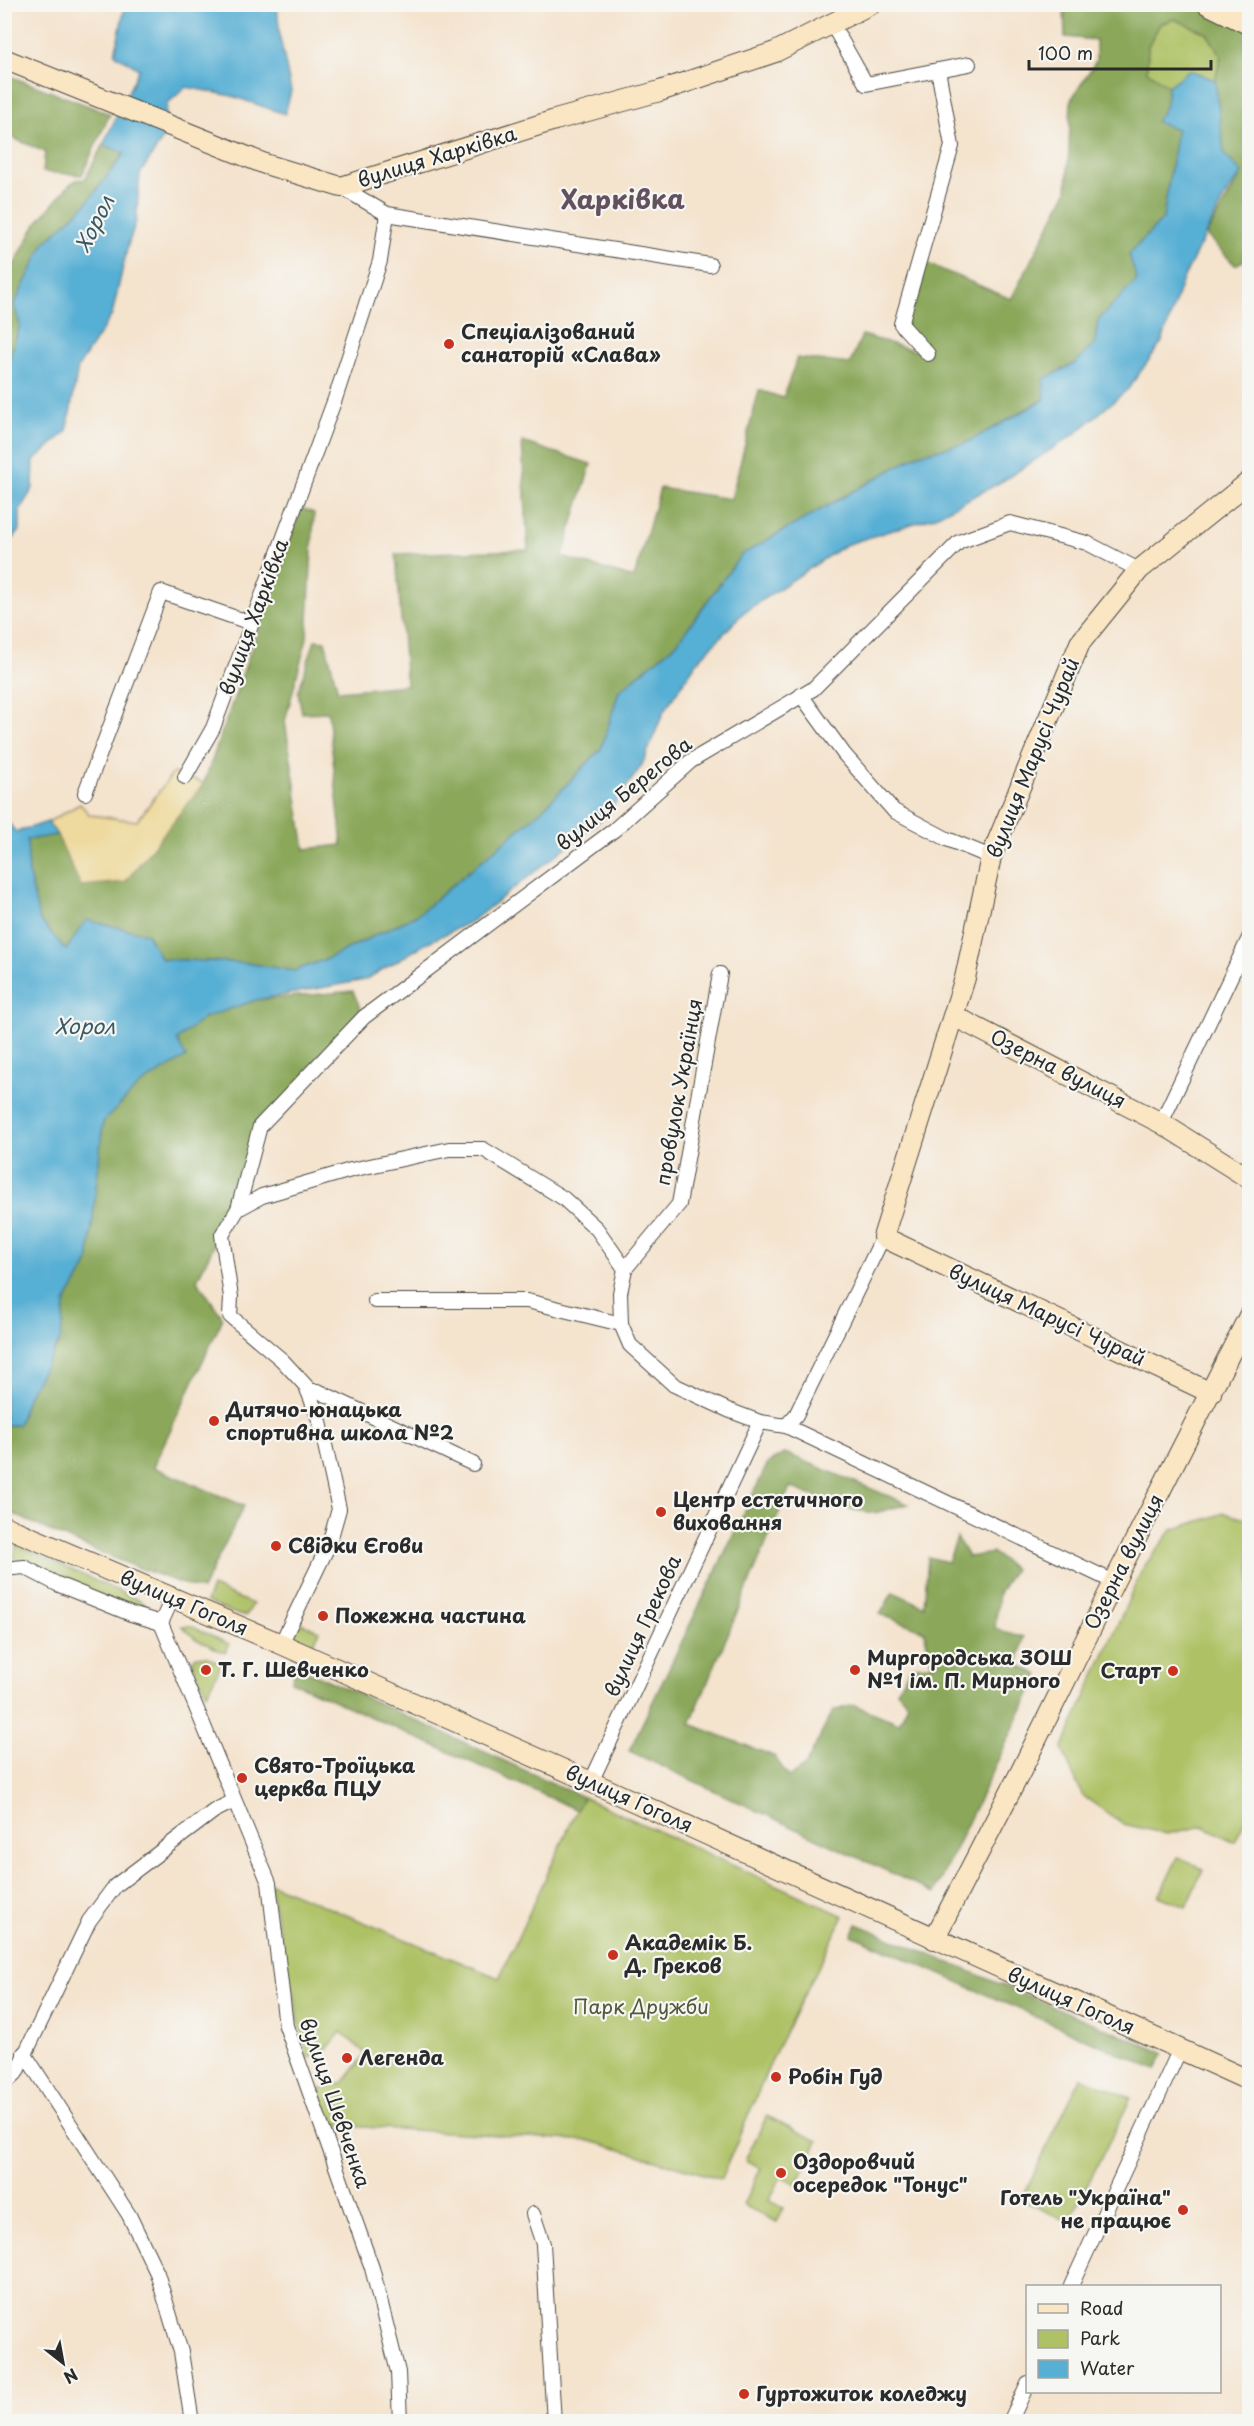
<svg xmlns="http://www.w3.org/2000/svg" width="1254" height="2426" viewBox="0 0 1254 2426" font-family="'Playpen Sans',sans-serif">
<rect width="100%" height="100%" fill="#f6f6f2"/>
<filter id="ink" filterUnits="userSpaceOnUse"><feTurbulence type="fractalNoise" baseFrequency=".0167" numOctaves="2"/><feDisplacementMap in="SourceGraphic" scale="12" xChannelSelector="R" yChannelSelector="G"/><feConvolveMatrix kernelMatrix="1 2 1 2 8 2 1 2 1" color-interpolation-filters="sRGB"/></filter>
<filter id="wash" filterUnits="userSpaceOnUse"><feTurbulence type="fractalNoise" baseFrequency=".008" numOctaves="4" result="noise"/><feDisplacementMap in="SourceGraphic" scale="24" xChannelSelector="R" yChannelSelector="G"/><feGaussianBlur stdDeviation="1.35" result="paint"/><feColorMatrix in="noise" values="0 0 0 0 0 0 0 0 0 0 0 0 0 0 0 0 0 1.4 0 .05"/><feComposite in="paint" operator="in"/></filter>
<g filter="url(#wash)">
<rect width="100%" height="100%" fill="#f4e3cd"/>
<g fill="#aec165" stroke="#6c7648" stroke-width="1.5">
<polygon points="1174,19 1207,33 1221,56 1215,80 1189,70 1168,86 1147,71 1148,46 1160,24"/>
<polygon points="1224,1513 1250,1520 1250,1809 1235,1842 1203,1826 1167,1834 1123,1824 1082,1795 1062,1749 1143,1568 1172,1530"/>
<polygon points="17,1545 140,1601 148,1607 146,1613 127,1607 13,1561"/>
<polygon points="212,1587 253,1604 246,1616 236,1614 206,1602"/>
<polygon points="299,1622 320,1631 313,1644 304,1645 295,1634"/>
<polygon points="182,1626 191,1626 229,1644 225,1653 196,1639"/>
<polygon points="196,1656 209,1657 221,1665 207,1693 195,1672 192,1661"/>
<polygon points="583,1797 844,1916 774,2055 721,2179 590,2141 331,2125 319,2090 343,2083 366,2054 341,2032 323,2054 307,2058 269,1883 499,1978"/>
<polygon points="1178,1857 1203,1869 1186,1907 1159,1896"/>
<polygon points="1081,2077 1131,2098 1069,2222 1021,2200"/>
<polygon points="767,2116 818,2141 797,2185 781,2177 769,2201 784,2208 777,2222 743,2205 761,2168 745,2160"/>
</g>
<g fill="#8aa75a" stroke="#5a6942" stroke-width="1.5">
<polygon points="1064,5 1207,5 1249,25 1249,258 1235,265 1206,235 1242,173 1224,154 1215,80 1221,56 1207,33 1174,19 1160,24 1148,46 1147,71 1168,86 1166,105 1177,129 1163,219 1129,254 1138,280 1098,320 1095,343 1076,363 1044,379 1044,399 966,443 919,454 741,555 677,643 619,691 601,749 542,810 417,915 329,958 294,971 247,963 161,959 147,934 124,930 66,951 39,919 29,875 27,840 57,835 81,886 125,882 204,783 301,508 314,513 307,638 285,721 305,849 342,845 328,712 302,713 298,692 315,640 325,641 338,691 406,685 396,554 528,550 522,442 591,464 562,557 634,578 660,488 731,499 759,390 783,398 797,358 850,364 862,335 927,354 901,324 919,260 1011,299 1067,191 1071,100 1096,61 1096,40 1065,37"/>
<polygon points="4,74 110,114 82,175 43,172 45,152 6,135"/>
<polygon points="103,145 125,152 86,204 44,244 14,305 20,325 5,377 5,282 36,224 70,184 76,180 85,179"/>
<path d="M353 991 364 1017 260 1126 236 1200 197 1280 223 1318 153 1467 244 1506 202 1590C134 1568 69 1541 5 1510L4 1425H18L28 1395 60 1341 66 1301 88 1264 103 1122 139 1085 185 1057 177 1040 203 1018 256 1000Z"/>
<polygon points="785,1453 908,1504 875,1513 847,1509 790,1487 690,1724 774,1756 789,1777 805,1766 833,1711 854,1705 899,1723 908,1704 897,1691 911,1666 932,1665 924,1631 880,1614 893,1592 924,1606 928,1557 948,1562 957,1538 968,1557 993,1553 1014,1569 999,1593 995,1629 1024,1637 1018,1664 1039,1675 934,1893 629,1751 768,1463"/>
<polygon points="297,1666 583,1797 577,1810 291,1681"/>
<polygon points="857,1924 1164,2053 1156,2070 852,1935"/>
</g>
<polygon fill="#eeda9e" stroke="#8c8264" stroke-width="1.5" points="173,773 204,783 125,882 81,886 57,835 48,822 80,804 90,815 137,821"/>
<g fill="#57afd4" stroke="#416d80" stroke-width="1.5">
<polygon points="125,5 277,5 280,38 291,91 285,114 232,96 186,87 167,104 162,140 140,174 136,221 128,245 112,315 78,367 67,431 34,461 33,488 20,510 20,529 5,551 4,377 20,325 14,305 44,244 86,204 125,153 103,145 139,69 115,54"/>
<polygon points="1189,70 1215,80 1224,154 1242,173 1226,194 1183,279 1162,342 1128,389 1075,434 1001,482 934,517 845,545 744,612 697,662 664,711 642,765 606,816 472,921 427,943 365,980 256,1000 203,1018 177,1040 186,1057 139,1085 103,1122 88,1264 66,1301 60,1341 28,1395 18,1425 5,1425 5,819 16,832 48,822 57,835 27,840 29,875 39,919 66,950 86,920 147,934 161,959 247,963 294,971 329,958 417,915 542,810 601,749 619,691 677,643 741,555 919,454 966,443 1044,400 1044,379 1076,363 1095,343 1098,320 1137,280 1129,254 1163,219 1177,129 1156,122 1166,105 1168,86"/>
</g>
</g>
<g filter="url(#ink)">
<g fill="none" stroke-linecap="round" stroke-linejoin="round">
<defs>
<g id="street">
<polyline points="832,24 866,84 969,64"/>
<polyline points="341,187 387,214 710,265"/>
<polyline points="928,354 901,324 952,146 938,70"/>
<polyline points="801,695 844,754 894,811 947,839 991,857"/>
<polyline points="185,777 213,728 335,399 380,261 387,214"/>
<polyline points="85,793 161,592 251,623"/>
<polyline points="1161,1123 1250,936"/>
<polyline points="238,1209 260,1126 364,1017 614,830 691,761 813,689 959,542 1010,523 1087,543 1139,570"/>
<polyline points="625,1269 679,1204 720,974"/>
<polyline points="375,1301 527,1301 621,1324"/>
<polyline points="308,1391 318,1391 473,1464"/>
<polyline points="786,1426 796,1415 883,1237"/>
<polyline points="4,1569 24,1567 57,1584 131,1614 161,1623"/>
<polyline points="172,1599 161,1623 269,1883 286,2026 372,2268 398,2372 400,2422"/>
<polyline points="281,1644 329,1544 339,1509 320,1422 306,1386 282,1360 230,1316 231,1297 222,1235 238,1209 262,1196 351,1170 449,1149 483,1149 563,1198 597,1229 625,1269 620,1293 621,1324 630,1345 674,1385 728,1410 760,1422 786,1426 1114,1582"/>
<polyline points="591,1782 760,1422"/>
<polyline points="24,2053 129,2215 157,2273 181,2352 192,2422"/>
<polyline points="4,2084 16,2073 89,1921 115,1886 214,1811 234,1801"/>
<polyline points="533,2214 543,2244 554,2422"/>
<polyline points="1071,2286 1180,2049"/>
<polyline points="1010,2422 1028,2383"/>
</g>
<g id="secondary">
<polyline points="1207,4 1250,25"/>
<polyline points="4,59 265,164 341,187 555,120 660,91 775,52 871,4"/>
<polyline points="954,1016 1161,1123 1250,1179"/>
<polyline points="1211,1393 883,1237 965,978 991,857 1080,643 1139,570 1250,481"/>
<polyline points="4,1526 281,1644 591,1782 1250,2081"/>
<polyline points="934,1939 1021,1771 1114,1582 1250,1314"/>
</g>
</defs>
<use href="#street" stroke="#494743" stroke-width="16"/>
<use href="#secondary" stroke="#494743" stroke-width="22"/>
<use href="#street" stroke="#fff" stroke-width="14"/>
<use href="#secondary" stroke="#fbe6c4" stroke-width="20"/>
</g>
</g>
<g fill="#c8321e" stroke="#f6f6f2" stroke-width="2">
<circle cx="449" cy="344" r="6"/>
<circle cx="214" cy="1421" r="6"/>
<circle cx="661" cy="1512" r="6"/>
<circle cx="276" cy="1546" r="6"/>
<circle cx="323" cy="1616" r="6"/>
<circle cx="206" cy="1670" r="6"/>
<circle cx="855" cy="1670" r="6"/>
<circle cx="1173" cy="1671" r="6"/>
<circle cx="242" cy="1778" r="6"/>
<circle cx="613" cy="1955" r="6"/>
<circle cx="347" cy="2058" r="6"/>
<circle cx="776" cy="2077" r="6"/>
<circle cx="781" cy="2173" r="6"/>
<circle cx="1183" cy="2210" r="6"/>
<circle cx="744" cy="2394" r="6"/>
</g>
<g text-anchor="middle" stroke-width="4.5" stroke-linejoin="round" paint-order="stroke">
<g font-size="20" fill="#2b2b2b" stroke="#f6f6f2">
<text transform="translate(437 157) rotate(-17)" y="7">вулиця Харківка</text>
<text transform="translate(254 617) rotate(-70)" y="7">вулиця Харківка</text>
<text transform="translate(1033 758) rotate(-68)" y="7">вулиця Марусі Чурай</text>
<text transform="translate(624 794) rotate(-39)" y="7">вулиця Берегова</text>
<text transform="translate(1058 1069) rotate(27)" y="7">Озерна вулиця</text>
<text transform="translate(679 1092) rotate(-80)" y="7">провулок Українця</text>
<text transform="translate(1047 1315) rotate(25)" y="7">вулиця Марусі Чурай</text>
<text transform="translate(1124 1562) rotate(-63)" y="7">Озерна вулиця</text>
<text transform="translate(184 1603) rotate(23)" y="7">вулиця Гоголя</text>
<text transform="translate(643 1626) rotate(-65)" y="7">вулиця Грекова</text>
<text transform="translate(629 1799) rotate(24)" y="7">вулиця Гоголя</text>
<text transform="translate(1071 2001) rotate(24)" y="7">вулиця Гоголя</text>
<text transform="translate(335 2103) rotate(71)" y="7">вулиця Шевченка</text>
</g>
<g font-size="20" font-weight="bold" fill="#2b2b2b" stroke="#f6f6f2" text-anchor="start">
<text x="461" y="339">Спеціалізований<tspan x="461" dy="23">санаторій «Слава»</tspan></text>
<text x="226" y="1417">Дитячо-юнацька<tspan x="226" dy="23">спортивна школа №2</tspan></text>
<text x="673" y="1507">Центр естетичного<tspan x="673" dy="23">виховання</tspan></text>
<text x="288" y="1553">Свідки Єгови</text>
<text x="335" y="1623">Пожежна частина</text>
<text x="867" y="1665">Миргородська ЗОШ<tspan x="867" dy="23">№1 ім. П. Мирного</tspan></text>
<text x="218" y="1677">Т. Г. Шевченко</text>
<text x="1161" y="1678" text-anchor="end">Старт</text>
<text x="254" y="1773">Свято-Троїцька<tspan x="254" dy="23">церква ПЦУ</tspan></text>
<text x="625" y="1950">Академік Б.<tspan x="625" dy="23">Д. Греков</tspan></text>
<text x="359" y="2065">Легенда</text>
<text x="788" y="2084">Робін Гуд</text>
<text x="793" y="2169">Оздоровчий<tspan x="793" dy="23">осередок "Тонус"</tspan></text>
<text x="1171" y="2205" text-anchor="end">Готель "Україна"<tspan x="1171" dy="23">не працює</tspan></text>
<text x="756" y="2401">Гуртожиток коледжу</text>
</g>
<g font-size="20" fill="#52583c" stroke="#f6f6f2">
<text x="641" y="2014">Парк Дружби</text>
</g>
<g font-size="21" font-style="italic" fill="#3a5966" stroke="#f6f6f2">
<text transform="translate(95 224) rotate(-63)" y="7">Хорол</text>
<text x="85" y="1034">Хорол</text>
</g>
<g font-size="26" font-weight="bold" fill="#63515f" stroke="#f6f6f2">
<text x="623" y="209">Харківка</text>
</g>
</g>
<rect width="1254" height="2426" fill="none" stroke="#f6f6f2" stroke-width="24"/>
<rect x="1026" y="2285" width="195" height="108" fill="#f6f6f2" stroke="#a5a5a2" stroke-width="1.5"/>
<rect x="1038" y="2304" width="30" height="9" fill="#fbe6c4" stroke="#a5a5a2" stroke-width="1.5"/>
<text x="1080" y="2315" font-size="18" fill="#2b2b2b">Road</text>
<rect x="1038" y="2330" width="30" height="18" fill="#aec165" stroke="#a5a5a2" stroke-width="1.5"/>
<text x="1080" y="2345" font-size="18" fill="#2b2b2b">Park</text>
<rect x="1038" y="2360" width="30" height="18" fill="#57afd4" stroke="#a5a5a2" stroke-width="1.5"/>
<text x="1080" y="2375" font-size="18" fill="#2b2b2b">Water</text>
<g transform="translate(63 2363) rotate(149)" stroke="#f6f6f2" stroke-width="4.5" paint-order="stroke">
<path d="M0-4.5L10 22L0 15L-10 22Z" fill="#2b2b2b"/>
<text y="-9" font-size="16" font-weight="bold" text-anchor="middle" fill="#2b2b2b">N</text>
</g>
<path d="M1029 60v9h182v-9" fill="none" stroke="#2b2b2b" stroke-width="3"/>
<text x="1038" y="60" font-size="18" fill="#2b2b2b" stroke="#f6f6f2" stroke-width="4.5" paint-order="stroke">100 m</text>
</svg>
